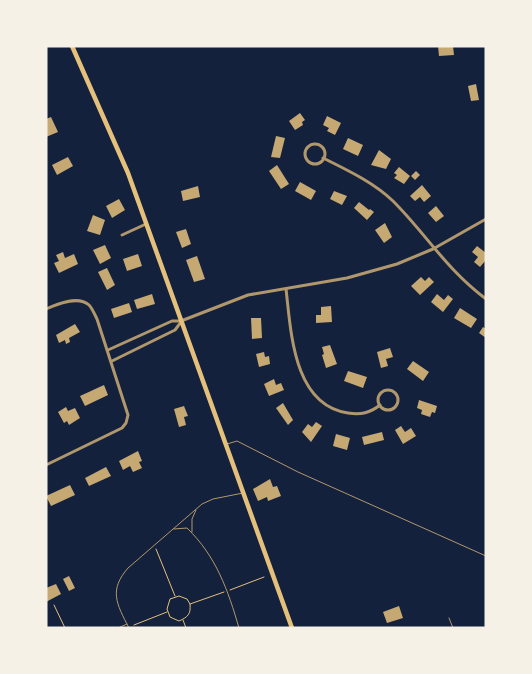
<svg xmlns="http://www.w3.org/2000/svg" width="532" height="674" viewBox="0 0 532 674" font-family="'DejaVu Sans',sans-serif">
<rect width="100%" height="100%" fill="#14213d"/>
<g fill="#c6a872">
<polygon points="438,46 453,46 454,55 439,56"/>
<polygon points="476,84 479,100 471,101 468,86"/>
<polygon points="300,113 305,120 302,122 303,125 295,130 289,121"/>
<polygon points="327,116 341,123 335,135 327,131 329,128 323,125"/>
<polygon points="51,117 58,132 46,137 46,119"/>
<polygon points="276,136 285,138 280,158 271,157"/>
<polygon points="348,138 363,145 358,156 343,149"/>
<polygon points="379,150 391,159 386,169 371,165"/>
<polygon points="68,157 73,166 57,175 52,165"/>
<polygon points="277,165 289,184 281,189 269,171"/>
<polygon points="399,167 410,176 404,184 394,178 397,175 394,173"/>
<polygon points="416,171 420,175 415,180 411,176"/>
<polygon points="300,182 316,191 311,200 295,191"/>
<polygon points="422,185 431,196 424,202 420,197 415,201 410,196"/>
<polygon points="198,186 200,197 183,201 181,191"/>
<polygon points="334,191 347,196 342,205 330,199"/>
<polygon points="119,199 125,210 112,218 106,206"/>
<polygon points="359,202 369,210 370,209 374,212 367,220 354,208"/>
<polygon points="436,206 444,216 436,222 428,213"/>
<polygon points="93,215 105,220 100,235 87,231"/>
<polygon points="385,223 392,237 384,243 375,230"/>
<polygon points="186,229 191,244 182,248 176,232"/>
<polygon points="105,245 111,258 100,264 93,250"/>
<polygon points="477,246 486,253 486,260 480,267 474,262 478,257 472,252"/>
<polygon points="63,252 65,258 74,254 78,264 59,273 54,263 59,261 56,255"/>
<polygon points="138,254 142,266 127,271 123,259"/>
<polygon points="197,256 205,279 194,282 186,260"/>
<polygon points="107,268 115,285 107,290 98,272"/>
<polygon points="421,277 425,281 429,277 434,282 420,295 411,286"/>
<polygon points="152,294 155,304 137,309 134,300"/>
<polygon points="437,294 444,300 448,295 453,299 443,312 431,302"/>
<polygon points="129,303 132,312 114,318 111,309"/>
<polygon points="331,306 332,322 316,323 316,315 321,315 321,307"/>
<polygon points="460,308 477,319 471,328 454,318"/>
<polygon points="251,318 261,318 262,338 252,339"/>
<polygon points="75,324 80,332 69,338 70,342 66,344 65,340 59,343 56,335"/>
<polygon points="483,327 486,329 486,338 479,333"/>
<polygon points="330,345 337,364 326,368 322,355 324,354 322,347"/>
<polygon points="390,348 393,357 386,359 388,366 381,368 377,352"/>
<polygon points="264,352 265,357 269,356 270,364 259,367 256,354"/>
<polygon points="413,361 429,372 423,381 407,369"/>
<polygon points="348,371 367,377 363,388 344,381"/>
<polygon points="274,379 276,385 281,383 284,390 269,396 264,384"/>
<polygon points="104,385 108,395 85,406 80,396"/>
<polygon points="419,400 437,406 435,413 432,412 430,417 421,414 422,410 417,408"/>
<polygon points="283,403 293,420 288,425 276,408"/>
<polygon points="184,406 188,416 184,417 186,425 179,427 174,409"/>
<polygon points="66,407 68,411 75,408 80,418 69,425 67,421 64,423 58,412"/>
<polygon points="316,422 322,426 311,442 302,432 308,424 312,427"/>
<polygon points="401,426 405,432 411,428 416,436 403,444 395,430"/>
<polygon points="382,432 384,440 364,445 362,437"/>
<polygon points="336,434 350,438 347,450 333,446"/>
<polygon points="138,451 142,461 139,462 142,468 133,472 130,466 123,470 119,461"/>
<polygon points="106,467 111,476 89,486 85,478"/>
<polygon points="270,479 273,487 277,486 281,496 268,501 267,497 258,501 253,489"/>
<polygon points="70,485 75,495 51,506 46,496"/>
<polygon points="69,576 75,588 69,591 63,579"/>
<polygon points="56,584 61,594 46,602 46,588"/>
<polygon points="399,606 403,618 387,623 383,612"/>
</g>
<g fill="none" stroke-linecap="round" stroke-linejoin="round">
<g stroke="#e5c07b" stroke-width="1">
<polyline points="156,549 175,596"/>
<polyline points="230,590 264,577"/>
<path d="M190 604 187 599 179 596 170 599 167 609 170 617 179 621C188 617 191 614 190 604L224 592"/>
<polyline points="54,605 65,628"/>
<polyline points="183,620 186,628"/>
<polyline points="134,625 167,612"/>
</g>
<g stroke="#b1986c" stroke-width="1">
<polyline points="227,444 237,441 298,472 486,556"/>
<path d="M174 529 187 528C216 556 228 590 239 628"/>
<polyline points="192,532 192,519 196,510"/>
<polyline points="449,618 453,628"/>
<polyline points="118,628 127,624"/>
<path d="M129 628C116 603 109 590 128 568L202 504 213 499 243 493"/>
</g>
<g stroke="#b1986c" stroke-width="3">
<circle cx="315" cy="154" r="10"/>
<path d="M323 158C347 170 373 182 393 201 426 234 446 269 486 299"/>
<polyline points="122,235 146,224"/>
<path d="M286 289C291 331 293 405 348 413 361 415 370 413 380 405"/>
<path d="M46 309C57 304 78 295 89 305 92 308 95 315 97 319L128 415 126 423 122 428 46 465"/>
<polyline points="108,350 172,321 181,321 248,295 347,278 397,264 433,249 486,219"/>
<polyline points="112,361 175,330 181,322"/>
<circle cx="388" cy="400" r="10"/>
</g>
<polyline stroke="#e5c07b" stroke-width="4.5" points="72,46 128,173 292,628"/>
</g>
<rect width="532" height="674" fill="none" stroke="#f6f1e7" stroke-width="95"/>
</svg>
